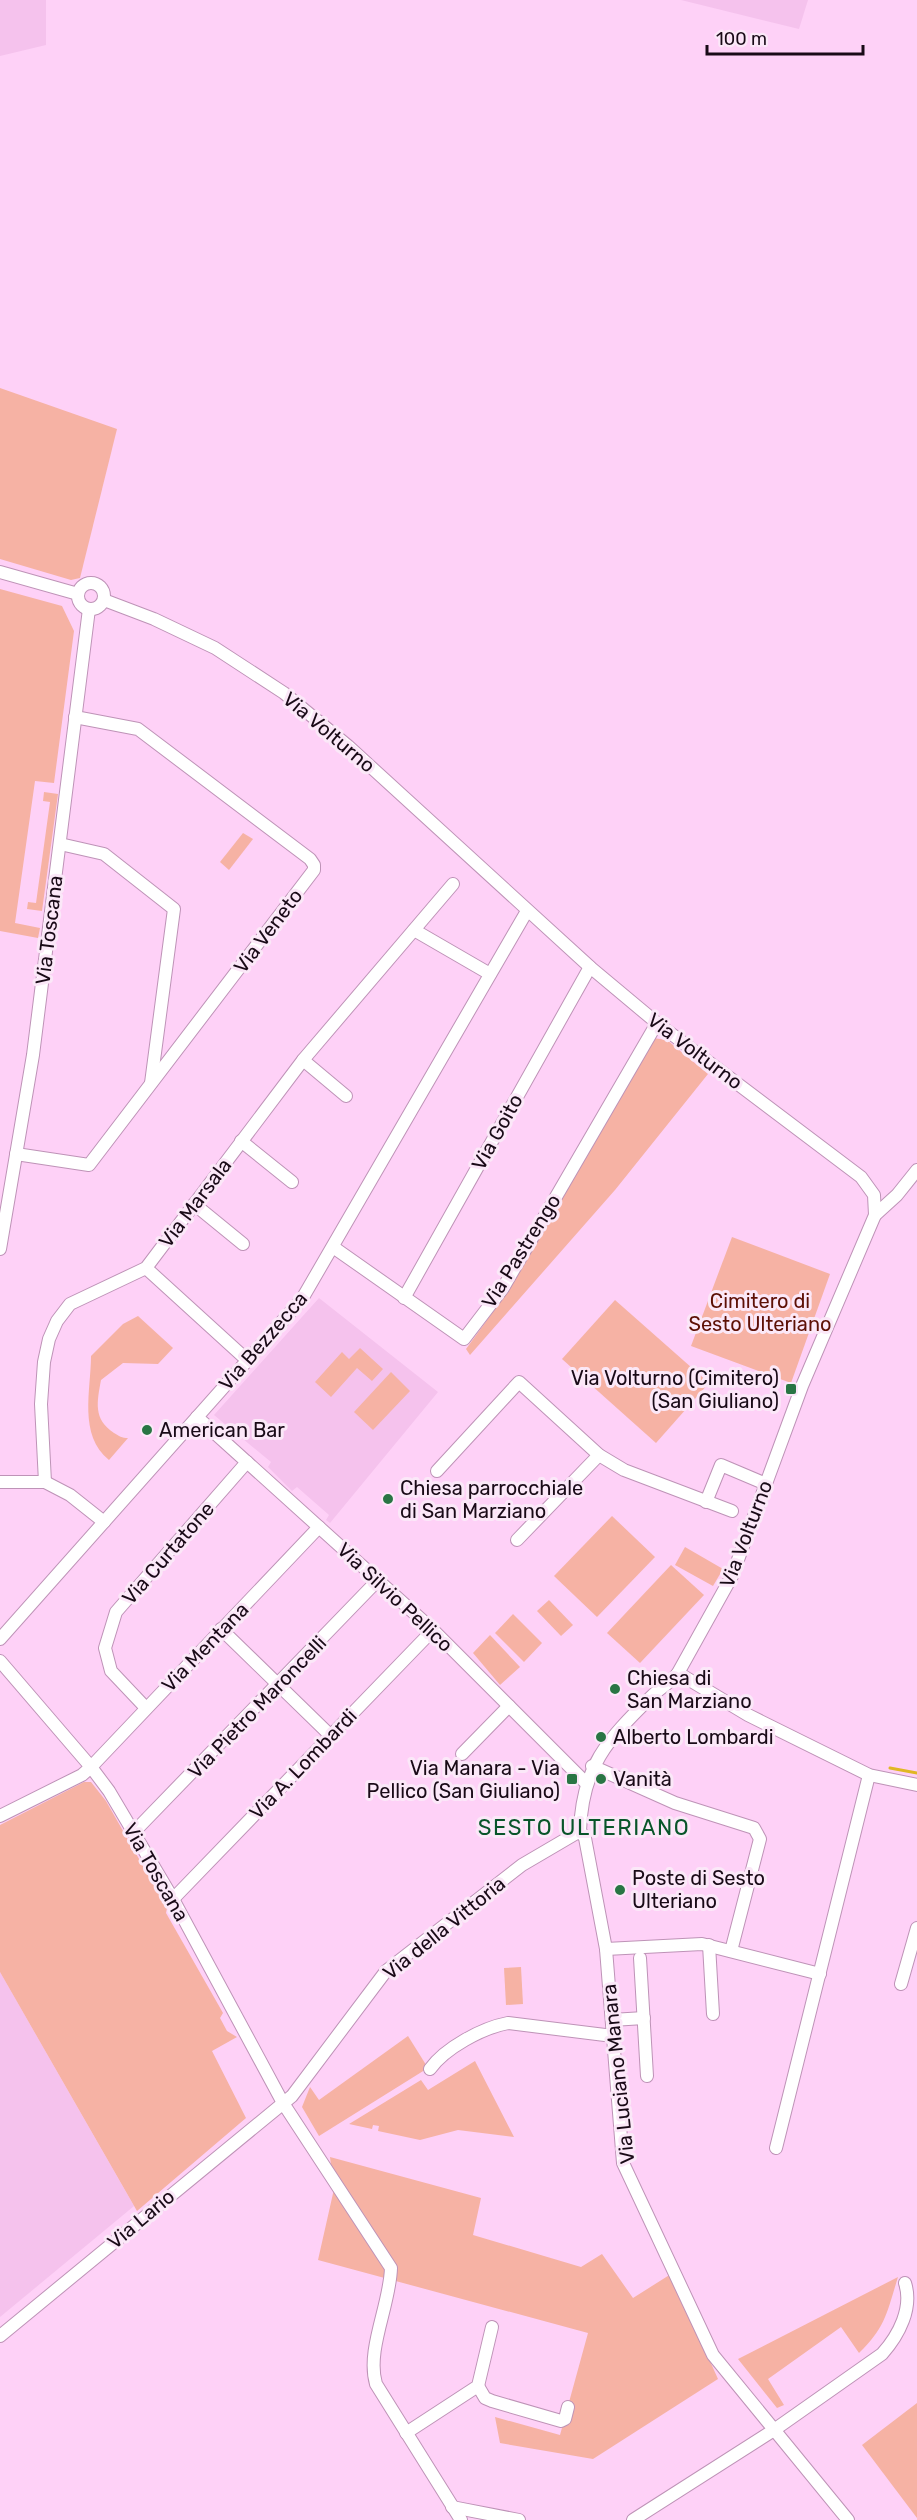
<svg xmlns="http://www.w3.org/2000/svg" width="917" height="2520" viewBox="0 0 917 2520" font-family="Rubik,sans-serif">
<rect width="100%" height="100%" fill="#fed1f7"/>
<g fill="#f5c2ed">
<polygon points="0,0 46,0 46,45 0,56"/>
<polygon points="681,0 808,0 799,29"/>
<polygon points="319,1298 438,1392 330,1523 326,1520 329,1515 297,1487 292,1491 268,1467 271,1462 214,1415"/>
<polygon points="0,1972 134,2206 0,2317"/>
</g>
<g fill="#f6b2a4">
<polygon points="0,388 117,429 80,578 71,580 0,559"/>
<polygon points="0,589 62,606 74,631 54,783 35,781 15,923 40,928 38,938 0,931"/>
<polygon points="44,792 58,794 42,911 27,909 28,902 36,903 50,802 43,801"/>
<polygon points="243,833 253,839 229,870 220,862"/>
<polygon points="653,1038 667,1040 708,1074 615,1190 470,1355 466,1349 506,1294"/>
<polygon points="732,1237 830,1274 791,1383 691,1346"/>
<polygon points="615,1300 709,1383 656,1443 562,1359"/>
<path d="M138 1316 173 1348 158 1364 123 1363 101 1380C97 1402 93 1419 114 1433 119 1436 122 1438 128 1438L109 1460C78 1435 91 1390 91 1356L123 1324Z"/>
<polygon points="360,1348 383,1369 372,1381 357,1368 331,1397 315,1382 342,1352 349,1359"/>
<polygon points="391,1372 410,1391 373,1430 354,1412"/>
<polygon points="612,1516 655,1557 597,1617 554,1576"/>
<polygon points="685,1547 723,1569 713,1586 675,1565"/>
<polygon points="671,1565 704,1595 640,1663 607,1633"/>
<polygon points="549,1600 573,1625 561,1636 537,1611"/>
<polygon points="513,1614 542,1643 524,1662 495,1633"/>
<polygon points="490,1635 520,1667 500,1685 473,1653"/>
<polygon points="84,1782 91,1782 106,1801 167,1908 166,1913 223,2013 220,2018 227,2031 237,2037 212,2051 246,2118 137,2211 0,1972 0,1825"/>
<polygon points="521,1967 523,2004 506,2005 504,1968"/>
<polygon points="408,2036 428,2068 319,2136 302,2107 310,2087 319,2100"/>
<polygon points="475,2061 514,2137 458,2130 420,2140 378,2131 379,2126 373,2125 372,2129 349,2124 421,2080 428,2090"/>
<polygon points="330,2157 481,2198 473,2235 581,2267 602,2254 633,2298 671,2274 718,2379 593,2459 500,2443 495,2417 560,2435 588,2333 318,2260 334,2189"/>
<path d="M898 2277C887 2312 886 2327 859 2353L841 2327 768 2379 784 2405 777 2408 738 2359Z"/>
<polygon points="917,2403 917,2518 862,2445"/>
</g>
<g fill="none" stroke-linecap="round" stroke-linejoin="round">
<polyline stroke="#e0b724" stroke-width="3" points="890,1768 917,1773"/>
<defs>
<g id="street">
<polyline points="0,572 78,594"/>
<circle cx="91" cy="596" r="13"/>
<path d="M104 600 154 619 215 648 284 693 348 746 590 967 657 1023 861 1177 874 1195 875 1215 802 1386 732 1576 678 1673C670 1683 660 1688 651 1697 607 1740 582 1767 580 1831L585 1838 606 1949 623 2163 713 2355 848 2520"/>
<polyline points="60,844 104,854 174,909 151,1083"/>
<polyline points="414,930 490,974"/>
<polyline points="303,1060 346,1096"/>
<polyline points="241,1141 292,1182"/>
<polyline points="16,1154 89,1165 314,870 314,865 310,859 138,729 75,717"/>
<polyline points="194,1204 243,1244"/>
<polyline points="875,1215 897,1195 917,1170"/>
<polyline points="333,1247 464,1339 503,1288 657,1023"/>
<polyline points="0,1249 33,1055 89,609"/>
<polyline points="146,1268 247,1360"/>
<polyline points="404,1298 590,967"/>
<polyline points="197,1417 433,1630 586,1783"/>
<polyline points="437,1471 519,1382 599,1455 624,1470 732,1511"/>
<polyline points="0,1482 45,1482 70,1495 104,1522"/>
<polyline points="45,1482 41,1404 44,1362 49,1339 57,1321 70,1304 146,1268 303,1060 453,884"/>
<polyline points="706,1502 721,1465 766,1484"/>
<polyline points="517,1540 599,1455"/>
<polyline points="221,1629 331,1736"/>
<polyline points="0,1639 302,1299 527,911"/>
<path d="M0 1661 91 1767 109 1791 173 1899 283 2103 391 2268C390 2305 366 2350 376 2384L461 2520"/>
<polyline points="678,1673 748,1715 869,1775 917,1785"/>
<polyline points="146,1708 111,1671 105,1648 116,1612 247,1462"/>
<polyline points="462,1754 509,1706"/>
<polyline points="592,1766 675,1803 754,1828 760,1839 731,1951"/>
<polyline points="0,1816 82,1775 91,1767 319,1527"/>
<polyline points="134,1832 378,1580"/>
<polyline points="173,1899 433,1630"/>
<polyline points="709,1945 713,2014"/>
<polyline points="606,1949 702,1944 820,1974"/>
<polyline points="640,1958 647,2076"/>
<polyline points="901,1984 917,1928"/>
<polyline points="612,2020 644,2018"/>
<path d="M430 2069C445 2048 482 2028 508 2023L613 2036"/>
<polyline points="776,2148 869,1775"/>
<polyline points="0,2336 292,2096 386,1971 522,1865 580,1831"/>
<polyline points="478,2386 485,2398 492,2401 561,2421 565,2419 568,2407"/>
<polyline points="406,2433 478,2386 492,2327"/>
<polyline points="452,2507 519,2520"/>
<path d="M633 2520 774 2430 882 2354C899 2335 913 2308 905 2283"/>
</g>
</defs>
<use href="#street" stroke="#be93b7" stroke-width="14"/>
<use href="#street" stroke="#fff" stroke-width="12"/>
</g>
<g fill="#297544" stroke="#fbe8f8" stroke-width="2">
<rect x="785" y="1383" width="12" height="12" rx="3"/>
<circle cx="147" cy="1430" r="6"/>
<circle cx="388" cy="1499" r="6"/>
<circle cx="615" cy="1689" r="6"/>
<circle cx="601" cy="1737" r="6"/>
<rect x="566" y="1773" width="12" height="12" rx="3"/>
<circle cx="601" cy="1779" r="6"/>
<circle cx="620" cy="1890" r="6"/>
</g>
<g text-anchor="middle" stroke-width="6" stroke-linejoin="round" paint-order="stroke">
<g font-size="20" fill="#190a17" stroke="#fbe8f8">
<text transform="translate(329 732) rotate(40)" y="7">Via Volturno</text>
<text transform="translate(49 930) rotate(-83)" y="7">Via Toscana</text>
<text transform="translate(268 931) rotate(-53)" y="7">Via Veneto</text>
<text transform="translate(695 1051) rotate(37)" y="7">Via Volturno</text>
<text transform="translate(497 1132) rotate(-61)" y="7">Via Goito</text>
<text transform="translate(195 1203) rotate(-53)" y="7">Via Marsala</text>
<text transform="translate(521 1251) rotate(-58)" y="7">Via Pastrengo</text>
<text transform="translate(263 1341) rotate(-49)" y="7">Via Bezzecca</text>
<text transform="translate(746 1534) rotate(-69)" y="7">Via Volturno</text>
<text transform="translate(168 1553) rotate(-49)" y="7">Via Curtatone</text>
<text transform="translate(395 1597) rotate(43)" y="7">Via Silvio Pellico</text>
<text transform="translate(205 1647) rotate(-46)" y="7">Via Mentana</text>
<text transform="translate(257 1707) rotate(-46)" y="7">Via Pietro Maroncelli</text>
<text transform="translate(303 1764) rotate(-46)" y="7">Via A. Lombardi</text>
<text transform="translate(156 1872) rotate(60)" y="7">Via Toscana</text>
<text transform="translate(444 1928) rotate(-39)" y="7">Via della Vittoria</text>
<text transform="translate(618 2074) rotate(-96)" y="7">Via Luciano Manara</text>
<text transform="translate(141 2219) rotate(-40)" y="7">Via Lario</text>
</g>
<g font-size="20" fill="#5d1005" stroke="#fbe8f8">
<text x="760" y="1308">Cimitero di<tspan x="760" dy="23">Sesto Ulteriano</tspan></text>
</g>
<g font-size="20" fill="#190a17" stroke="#fbe8f8" text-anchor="start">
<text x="779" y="1385" text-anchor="end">Via Volturno (Cimitero)<tspan x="779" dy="23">(San Giuliano)</tspan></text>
<text x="159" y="1437">American Bar</text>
<text x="400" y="1495">Chiesa parrocchiale<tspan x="400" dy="23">di San Marziano</tspan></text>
<text x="627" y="1685">Chiesa di<tspan x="627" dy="23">San Marziano</tspan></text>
<text x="613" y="1744">Alberto Lombardi</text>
<text x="560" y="1775" text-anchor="end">Via Manara - Via<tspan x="560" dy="23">Pellico (San Giuliano)</tspan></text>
<text x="613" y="1786">Vanità</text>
<text x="632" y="1885">Poste di Sesto<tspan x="632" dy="23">Ulteriano</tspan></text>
</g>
<g font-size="22" letter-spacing="1.5" fill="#08552a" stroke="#fbe8f8">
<text x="584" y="1835">SESTO ULTERIANO</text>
</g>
</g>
<path d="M707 45v9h156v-9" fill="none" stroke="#190a17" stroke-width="3"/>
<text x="716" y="45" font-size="18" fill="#190a17" stroke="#fbe8f8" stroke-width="4.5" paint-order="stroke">100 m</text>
</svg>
